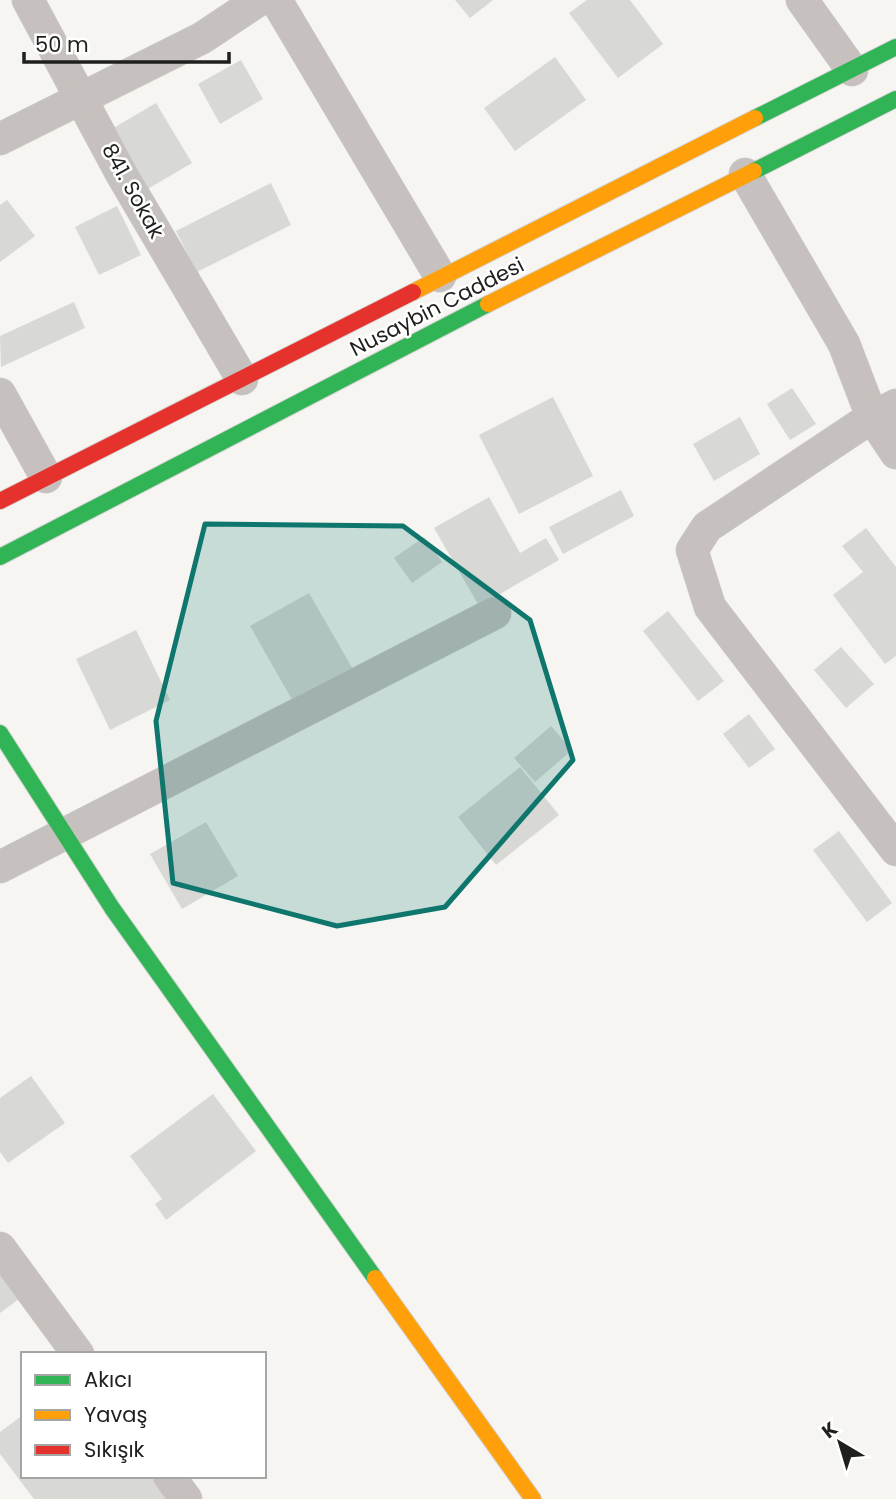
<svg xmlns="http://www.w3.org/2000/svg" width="896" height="1499" viewBox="0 0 896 1499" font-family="Poppins,sans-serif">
<rect width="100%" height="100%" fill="#f6f5f1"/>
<g fill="#d8d8d5">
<polygon points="455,0 493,0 470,18"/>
<polygon points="587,0 630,0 663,44 618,78 569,13"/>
<polygon points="555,57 586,100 515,151 484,108"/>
<polygon points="241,60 263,99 220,124 198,84"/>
<polygon points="156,103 192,163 146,190 110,130"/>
<polygon points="271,183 291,225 197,272 176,231"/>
<polygon points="7,200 35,236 0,262 0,205"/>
<polygon points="117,206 141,255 99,275 75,227"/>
<polygon points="74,302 85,328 1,367 0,336"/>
<polygon points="792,388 816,424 790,440 767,404"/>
<polygon points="553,397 593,476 519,514 479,435"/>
<polygon points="740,417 760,454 714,481 693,444"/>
<polygon points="621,490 634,516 563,554 549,527"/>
<polygon points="489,497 520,553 546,538 559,560 479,606 434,528"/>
<polygon points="866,528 896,567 896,656 885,664 833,595 863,572 842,546"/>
<polygon points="424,537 442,562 412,583 394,558"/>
<polygon points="309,593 354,671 295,705 250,626"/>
<polygon points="668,611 724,681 698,701 643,631"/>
<polygon points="136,630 170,700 110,730 76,659"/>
<polygon points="841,647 874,684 846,708 814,670"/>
<polygon points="749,714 775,749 749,768 723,734"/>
<polygon points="551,726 572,750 535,782 514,758"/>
<polygon points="520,767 559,815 496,865 458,817"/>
<polygon points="206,822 238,876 182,909 150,854"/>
<polygon points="839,831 892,903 867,922 813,850"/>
<polygon points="31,1076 65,1123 8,1163 0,1152 0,1098"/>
<polygon points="213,1094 256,1151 166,1220 155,1204 162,1199 130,1156"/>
<polygon points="0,1257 27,1293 0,1313"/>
<polygon points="23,1415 23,1476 158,1476 175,1499 34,1499 0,1454 0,1432"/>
</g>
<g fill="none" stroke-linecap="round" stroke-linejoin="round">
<defs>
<g id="street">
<polyline points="28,0 122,175 242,379"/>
<polyline points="276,0 440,276"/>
<polyline points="802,0 852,70"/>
<polyline points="0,139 202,38 259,0"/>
<polyline points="745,174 844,344 872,417 896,453"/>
<polyline points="0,394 46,477"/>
<polyline points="896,405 872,417 707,527 692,550 710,607 896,850"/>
<polyline points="0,867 495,613"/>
<polyline points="0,1248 78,1354"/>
<polyline points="169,1476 186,1499"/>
</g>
<g id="fast">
<polyline points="755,118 896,47"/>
<polyline points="754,171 896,99"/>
<polyline points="0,557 488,304"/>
<polyline points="0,733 112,908 375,1278"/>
</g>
<g id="slow">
<polyline points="413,292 755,118"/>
<polyline points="488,304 754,171"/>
<polyline points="375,1278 533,1499"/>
</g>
<polyline id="jam" points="0,501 413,292"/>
</defs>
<use href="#street" stroke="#d3d2d0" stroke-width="33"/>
<use href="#fast" stroke="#d3d2d0" stroke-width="18"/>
<use href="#slow" stroke="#d3d2d0" stroke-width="18"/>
<use href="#jam" stroke="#d3d2d0" stroke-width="18"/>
<use href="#street" stroke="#c6c1be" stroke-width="32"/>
<use href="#fast" stroke="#30b455" stroke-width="16"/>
<use href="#slow" stroke="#ff9f0a" stroke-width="16"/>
<use href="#jam" stroke="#e5322d" stroke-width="16"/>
</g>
<path fill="#0f766e" fill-opacity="0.2" stroke="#0f766e" stroke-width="5" stroke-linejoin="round" d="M205 524 403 526 530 620 573 760 445 907 337 926 173 883 156 721Z"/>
<g text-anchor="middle" stroke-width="5" stroke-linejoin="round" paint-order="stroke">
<g font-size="21" fill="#1f1f1d" stroke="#fff">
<text transform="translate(133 191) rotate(61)" y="7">841. Sokak</text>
<text transform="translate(437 307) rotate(-27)" y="7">Nusaybin Caddesi</text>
</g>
</g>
<rect x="21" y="1352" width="245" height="126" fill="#ffffff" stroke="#a5a5a5" stroke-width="2"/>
<rect x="35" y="1375" width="35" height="10" fill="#30b455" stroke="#a5a5a5" stroke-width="2"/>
<text x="84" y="1387" font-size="21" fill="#1f1f1d">Akıcı</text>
<rect x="35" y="1410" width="35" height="10" fill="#ff9f0a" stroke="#a5a5a5" stroke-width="2"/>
<text x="84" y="1422" font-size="21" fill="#1f1f1d">Yavaş</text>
<rect x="35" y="1445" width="35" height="10" fill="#e5322d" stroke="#a5a5a5" stroke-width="2"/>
<text x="84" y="1457" font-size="21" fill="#1f1f1d">Sıkışık</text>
<g transform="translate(840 1443) rotate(322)" stroke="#ffffff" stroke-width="5" paint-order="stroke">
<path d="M0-5L12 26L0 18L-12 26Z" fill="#1f1f1d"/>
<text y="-10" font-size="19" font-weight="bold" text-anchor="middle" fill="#1f1f1d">K</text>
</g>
<path d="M24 52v10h205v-10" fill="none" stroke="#1f1f1d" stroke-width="3.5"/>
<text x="35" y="52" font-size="21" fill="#1f1f1d" stroke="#ffffff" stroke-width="5" paint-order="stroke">50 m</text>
</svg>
